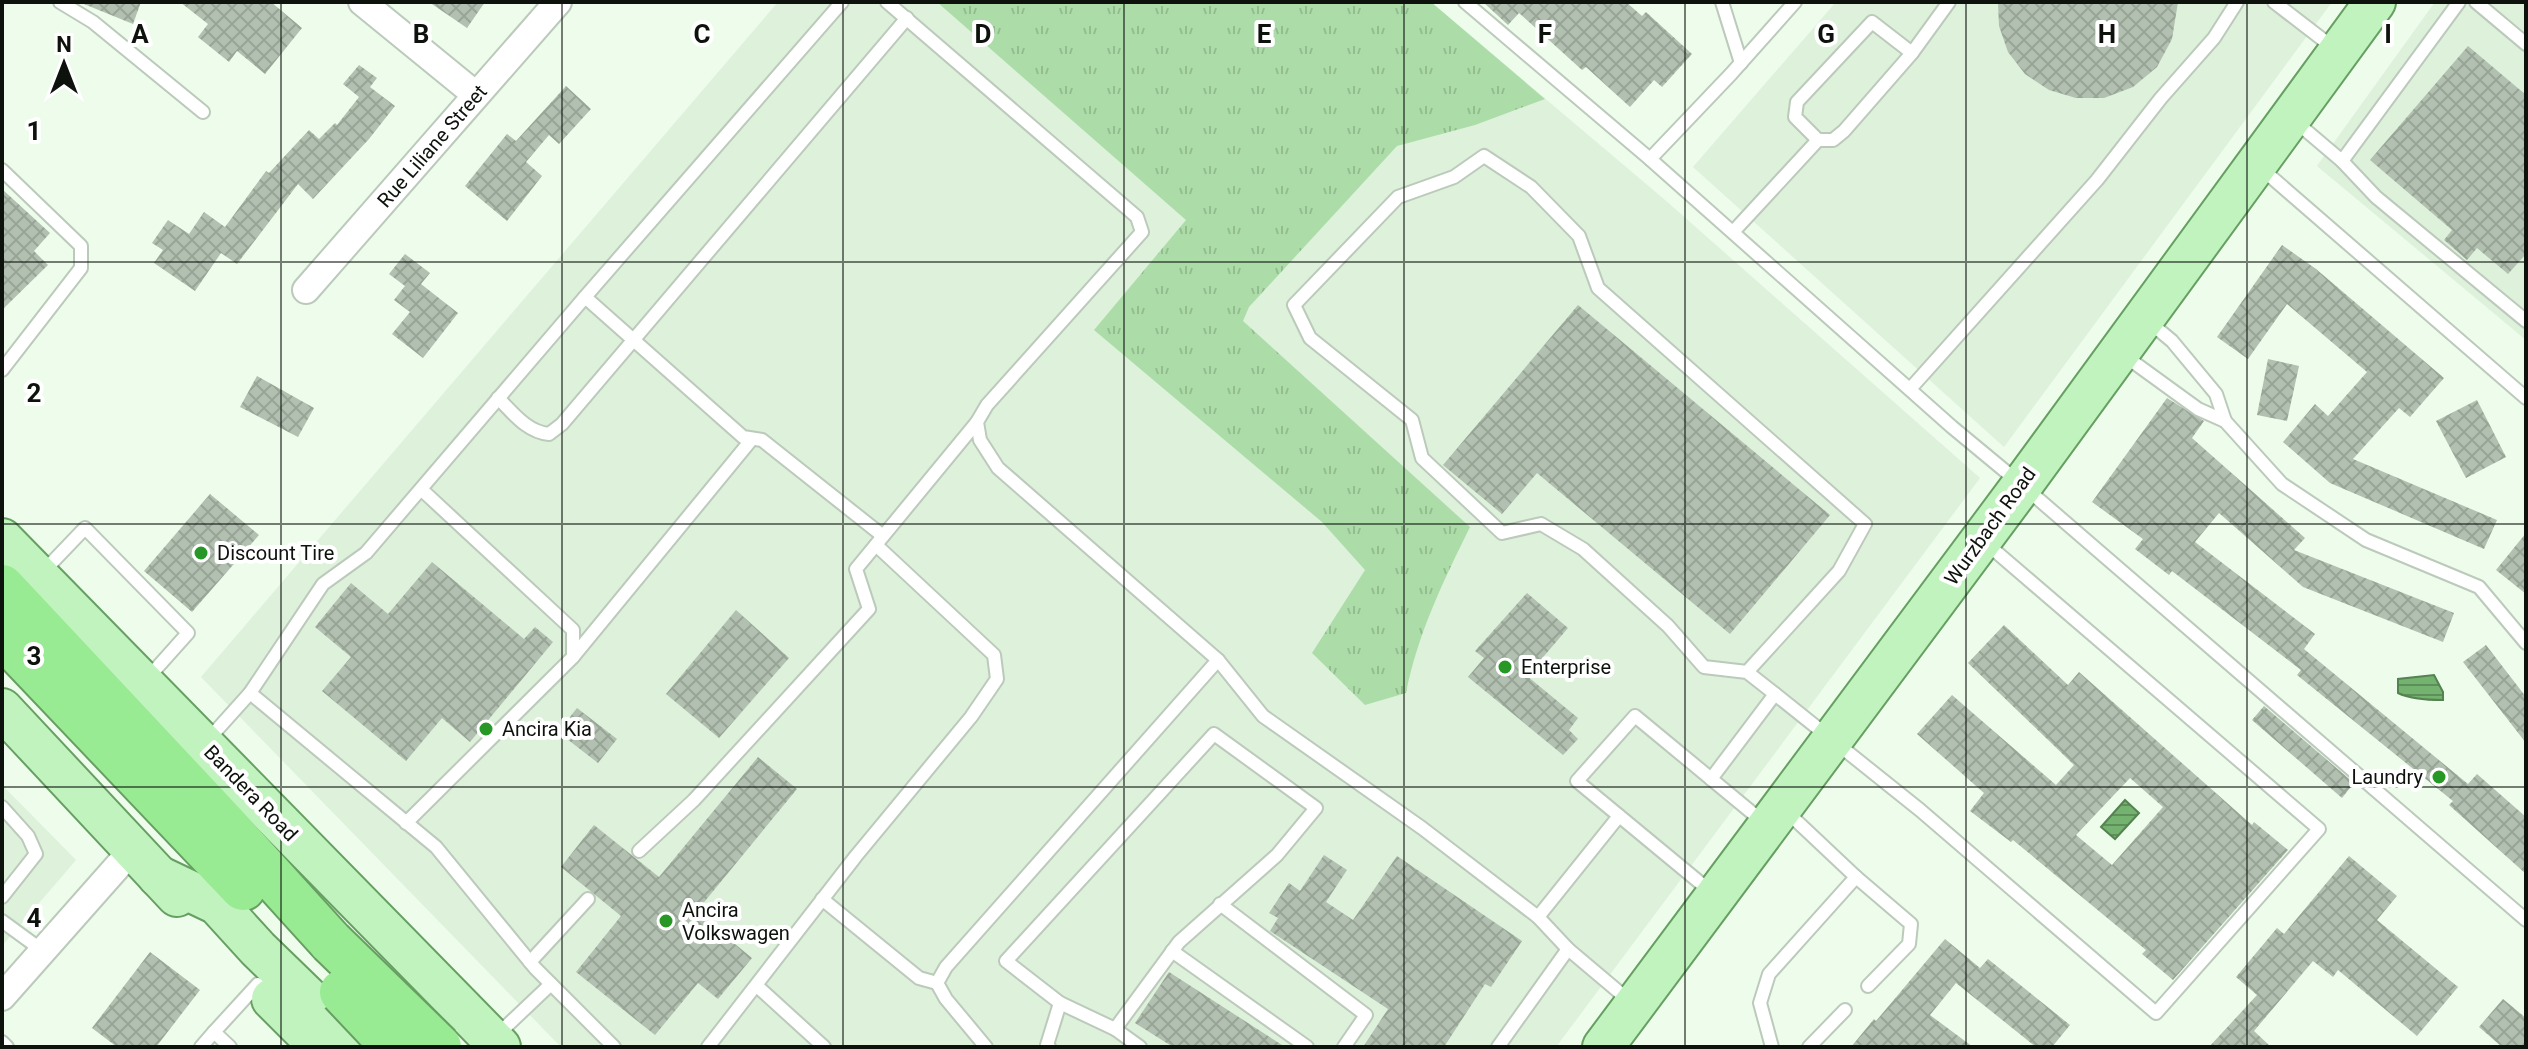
<svg xmlns="http://www.w3.org/2000/svg" width="2528" height="1049" viewBox="0 0 2528 1049" font-family="Roboto,sans-serif">
<defs>
<pattern id="grass-tufts" width="24" height="20" patternUnits="userSpaceOnUse" patternTransform="scale(2)"><rect width="24" height="20" fill="#acdda8"/><path d="M3 7l-1-3M5 7V3M7 7l1-3M15 17l-1-3M17 17v-4M19 17l1-3" fill="none" stroke="#93bd8f"/></pattern>
<pattern id="water-rules" width="6" height="5" patternUnits="userSpaceOnUse" patternTransform="scale(2)"><rect width="6" height="5" fill="#74b26f"/><path d="M0 2.5h6" fill="none" stroke="#5e8f5a"/></pattern>
<pattern id="building-cross-hatch" width="8" height="8" patternUnits="userSpaceOnUse" patternTransform="scale(2)"><rect width="8" height="8" fill="#b1c0b0"/><path d="M0 0l8 8M0 8l8-8" fill="none" stroke="#97a496"/></pattern>
</defs>
<rect width="100%" height="100%" fill="#edfceb"/>
<g fill="#ddf1db">
<polygon points="778,2 1431,2 1665,200 1980,478 1556,1047 561,1047 201,677"/>
<polygon points="1836,2 2332,2 2004,447 1693,167"/>
<polygon points="2435,2 2526,2 2526,340 2317,166"/>
<polygon points="2,785 76,860 2,946"/>
</g>
<path fill="url(#grass-tufts)" d="M937 2H1431L1545 99 1475 125 1397 146 1249 307 1243 321 1470 527C1443 582 1418 633 1406 693L1365 705 1312 653 1365 570 1322 522 1094 330 1186 220Z"/>
<g fill="url(#water-rules)" stroke="#558251" stroke-width="2">
<path d="M2434 675 2443 692V700C2429 700 2410 699 2398 693V679Z"/>
<polygon points="2125,800 2139,813 2115,839 2101,827"/>
</g>
<g fill="url(#building-cross-hatch)" fill-rule="evenodd">
<polygon points="79,2 141,2 133,24"/>
<polygon points="180,2 271,2 302,28 265,74 237,51 229,62 198,37 208,24"/>
<polygon points="429,2 485,2 467,28"/>
<polygon points="1483,2 1626,2 1642,16 1646,12 1692,54 1662,87 1654,80 1630,107 1586,67 1582,70 1519,13 1508,25"/>
<polygon points="1998,2 2178,2 2172,39 2157,67 2133,87 2104,98 2076,98 2049,90 2025,74 2008,52 1999,26"/>
<polygon points="2468,46 2526,95 2526,254 2508,274 2477,248 2467,260 2444,240 2452,230 2370,160"/>
<polygon points="359,65 377,78 370,87 395,106 369,139 313,199 298,184 237,264 221,253 195,291 154,263 163,250 152,243 168,220 189,234 204,212 225,227 266,171 269,173 309,130 319,139 335,123 337,125 359,97 343,84"/>
<polygon points="566,86 591,109 559,144 549,135 526,162 542,176 507,221 465,186 507,134 516,141"/>
<polygon points="2,189 50,233 34,251 48,265 2,310"/>
<polygon points="2282,245 2316,269 2444,378 2410,417 2399,408 2353,459 2497,520 2484,549 2330,483 2283,442 2315,404 2328,416 2367,372 2287,304 2248,359 2217,337"/>
<polygon points="405,254 430,273 421,284 458,313 423,358 392,334 410,312 394,300 405,286 389,274"/>
<polygon points="1578,305 1830,515 1730,634 1537,473 1502,514 1443,465"/>
<polygon points="2268,359 2299,366 2287,421 2257,415"/>
<polygon points="257,376 314,408 298,437 240,407"/>
<polygon points="2167,398 2204,421 2192,438 2305,538 2294,550 2454,613 2443,642 2303,587 2219,513 2195,542 2315,634 2304,649 2468,784 2477,774 2526,817 2526,874 2449,805 2453,801 2297,675 2301,670 2172,571 2169,575 2135,549 2143,539 2092,502"/>
<polygon points="2477,400 2506,457 2466,478 2436,421"/>
<polygon points="210,494 259,535 192,612 144,571"/>
<polygon points="2526,533 2526,594 2496,570"/>
<polygon points="432,562 524,639 535,627 553,642 470,742 442,718 406,761 322,691 351,657 315,627 351,583 388,614"/>
<polygon points="1527,593 1568,628 1527,676 1578,718 1569,730 1578,739 1563,755 1468,677 1484,658 1475,651"/>
<polygon points="736,610 789,658 719,738 666,694"/>
<path d="M2004 625 2068 685 2079 672 2252 825 2254 822 2288 850 2173 980 2142 954 2146 950 2013 840 2011 842 1970 811 1984 793 1917 734 1952 695 2056 785 2074 765 1968 663ZM2130 778 2163 807 2112 865 2076 835Z"/>
<polygon points="2486,645 2526,697 2526,743 2463,662"/>
<polygon points="2264,706 2354,783 2342,798 2252,720"/>
<polygon points="577,708 617,739 598,763 558,732"/>
<polygon points="758,757 797,789 696,912 752,958 718,999 698,983 655,1035 576,972 621,916 561,867 594,825 659,877"/>
<polygon points="1324,855 1347,870 1326,902 1353,920 1397,856 1522,941 1491,987 1485,984 1444,1047 1363,1047 1388,1009 1270,931 1278,918 1269,913 1289,883 1300,891"/>
<polygon points="2349,856 2397,896 2377,920 2458,987 2417,1036 2338,970 2333,977 2313,961 2254,1031 2271,1047 2209,1047 2257,995 2236,977 2277,928 2284,934"/>
<polygon points="1945,939 1980,968 1988,959 2070,1025 2052,1047 2036,1047 1956,983 1930,1015 1973,1047 1851,1047 1874,1019 1876,1021"/>
<polygon points="150,952 200,990 156,1047 117,1047 92,1028"/>
<polygon points="1169,972 1285,1047 1173,1047 1135,1023"/>
<polygon points="2503,999 2526,1018 2526,1047 2502,1047 2479,1027"/>
</g>
<g fill="none" stroke-linecap="round" stroke-linejoin="round">
<defs>
<g id="lane">
<polyline points="60,2 93,22 203,112"/>
<polyline points="887,2 1137,217 1142,232 987,405 977,422 980,440 998,468 1218,660 1263,716 1422,828 1538,917 1568,949 1632,1003"/>
<polyline points="1465,2 1650,159 1952,427 2022,485 2526,920"/>
<polyline points="1722,2 1741,63"/>
<polyline points="2274,2 2335,49"/>
<polyline points="2476,2 2526,44"/>
<polyline points="1912,53 1949,2"/>
<polyline points="2296,122 2342,161 2459,2"/>
<polyline points="1650,159 1731,74 1795,2"/>
<polyline points="2342,161 2376,197 2526,321"/>
<polyline points="2262,169 2526,398"/>
<polyline points="2,170 81,246 81,268 2,370"/>
<polyline points="1733,232 1818,140 1833,140 1844,131 1912,53 1872,22 1797,102 1795,117 1818,140"/>
<polyline points="585,297 743,437 762,440 883,536"/>
<polyline points="2148,321 2172,341 2216,394 2225,421"/>
<polyline points="2125,356 2198,409 2225,421 2282,484 2366,540 2479,587 2526,643"/>
<polyline points="1910,389 2097,180 2161,98 2214,38 2237,2"/>
<path d="M498 398C513 413 527 432 549 434L562 424 907 18"/>
<polyline points="41,574 85,528 188,633 146,680"/>
<polyline points="573,657 752,439"/>
<polyline points="1747,672 1704,667 1668,626 1583,549 1541,524 1502,533 1422,458 1412,420 1310,338 1294,305 1398,197 1454,177 1484,156 1531,187 1579,236 1598,288 1865,524 1839,571 1747,672 1775,694"/>
<polyline points="250,693 436,847 535,968 614,1047"/>
<polyline points="206,742 250,693 323,584 366,553 585,297 842,2"/>
<polyline points="1711,779 1775,694 1920,810 2156,1013 2319,829 1987,544"/>
<polyline points="2,807 28,836 36,854 2,897"/>
<polyline points="406,823 573,657 573,630 422,490"/>
<polyline points="639,851 694,800 869,609 856,569 977,422"/>
<polyline points="1856,877 1911,924 1909,944 1868,986"/>
<polyline points="1710,891 1577,781 1635,716 1762,821"/>
<polyline points="822,899 919,978 937,983"/>
<polyline points="1220,904 1366,1015 1344,1047"/>
<polyline points="1538,917 1619,816"/>
<polyline points="2,921 43,951"/>
<polyline points="1172,951 1307,1047"/>
<polyline points="530,962 588,899"/>
<polyline points="757,986 824,1047"/>
<polyline points="1060,1003 1115,1029"/>
<polyline points="495,1037 551,984"/>
<polyline points="2,1042 7,1047"/>
<polyline points="201,1047 214,1032"/>
<polyline points="230,1047 214,1032 258,984"/>
<polyline points="708,1047 856,856 971,717 997,679 994,655 876,545"/>
<polyline points="986,1047 946,999 937,983 946,967 1218,660"/>
<polyline points="1049,1047 1047,1045 1060,1003 1006,961 1214,734 1316,808 1277,855 1179,942 1115,1029 1140,1047"/>
<polyline points="1498,1047 1568,949"/>
<polyline points="1772,1047 1760,1003 1769,974 1856,877 1787,812"/>
<polyline points="1809,1047 1845,1010"/>
</g>
<g id="street">
<polyline points="362,2 476,95"/>
<polyline points="306,290 558,2"/>
<polyline points="2,997 133,849"/>
</g>
<g id="primary">
<polyline points="2,539 500,1047"/>
<polyline points="2,709 177,896"/>
<polyline points="158,876 217,904 258,949 323,1012 349,1033 367,1037 389,1025 396,1017"/>
<polyline points="272,999 320,1047"/>
<polyline points="1603,1047 2022,485 2375,2"/>
</g>
<g id="highway">
<polyline points="2,587 224,824 331,942"/>
<polyline points="2,635 243,888"/>
</g>
</defs>
<use href="#lane" stroke="#bbcaba" stroke-width="16"/>
<use href="#street" stroke="#bbcaba" stroke-width="30"/>
<use href="#primary" stroke="#679f63" stroke-width="44"/>
<use href="#highway" stroke="#679f63" stroke-width="48"/>
<use href="#lane" stroke="#fff" stroke-width="12"/>
<use href="#street" stroke="#fff" stroke-width="26"/>
<use href="#primary" stroke="#c1f3be" stroke-width="40"/>
<use href="#highway" stroke="#98eb92" stroke-width="44"/>
<defs>
<g id="highway-bridge">
<polyline points="331,942 439,1047"/>
<polyline points="342,992 394,1047"/>
</g>
</defs>
<use href="#highway-bridge" stroke="#679f63" stroke-width="48" stroke-linecap="butt"/>
<use href="#highway-bridge" stroke="#98eb92" stroke-width="44"/>
</g>
<path fill="none" stroke="#0d120c" stroke-width="2" stroke-opacity="0.55" d="M281 2V1047M562 2V1047M843 2V1047M1124 2V1047M1404 2V1047M1685 2V1047M1966 2V1047M2247 2V1047M2 262H2526M2 524H2526M2 787H2526"/>
<g fill="#279825" stroke="#fff" stroke-width="3">
<circle cx="201" cy="553" r="8"/>
<circle cx="1505" cy="667" r="8"/>
<circle cx="486" cy="729" r="8"/>
<circle cx="2439" cy="777" r="8"/>
<circle cx="666" cy="921" r="8"/>
</g>
<g text-anchor="middle" stroke-width="8" stroke-linejoin="round" paint-order="stroke">
<g font-size="20" fill="#0d120c" stroke="#fff">
<text transform="translate(432 146) rotate(-49)" y="7">Rue Liliane Street</text>
<text transform="translate(1990 526) rotate(-54)" y="7">Wurzbach Road</text>
<text transform="translate(251 793) rotate(46)" y="7">Bandera Road</text>
</g>
<g font-size="20" fill="#0d120c" stroke="#fff" text-anchor="start">
<text x="217" y="560">Discount Tire</text>
<text x="1521" y="674">Enterprise</text>
<text x="502" y="736">Ancira Kia</text>
<text x="2423" y="784" text-anchor="end">Laundry</text>
<text x="682" y="917">Ancira<tspan x="682" dy="23">Volkswagen</tspan></text>
</g>
</g>
<g font-size="26" text-anchor="middle" font-weight="bold" fill="#0d120c" stroke="#fff" stroke-width="8" stroke-linejoin="round" paint-order="stroke">
<text x="140" y="43">A</text>
<text x="421" y="43">B</text>
<text x="702" y="43">C</text>
<text x="983" y="43">D</text>
<text x="1264" y="43">E</text>
<text x="1545" y="43">F</text>
<text x="1826" y="43">G</text>
<text x="2107" y="43">H</text>
<text x="2388" y="43">I</text>
<text x="34" y="140">1</text>
<text x="34" y="402">2</text>
<text x="34" y="665">3</text>
<text x="34" y="927">4</text>
</g>
<rect width="2528" height="1049" fill="none" stroke="#0d120c" stroke-width="8"/>
<g transform="translate(64 64)" stroke="#ffffff" stroke-width="6" paint-order="stroke">
<path d="M0-6L14 30L0 20L-14 30Z" fill="#0d120c"/>
<text y="-12" font-size="22" font-weight="bold" text-anchor="middle" fill="#0d120c">N</text>
</g>
</svg>
